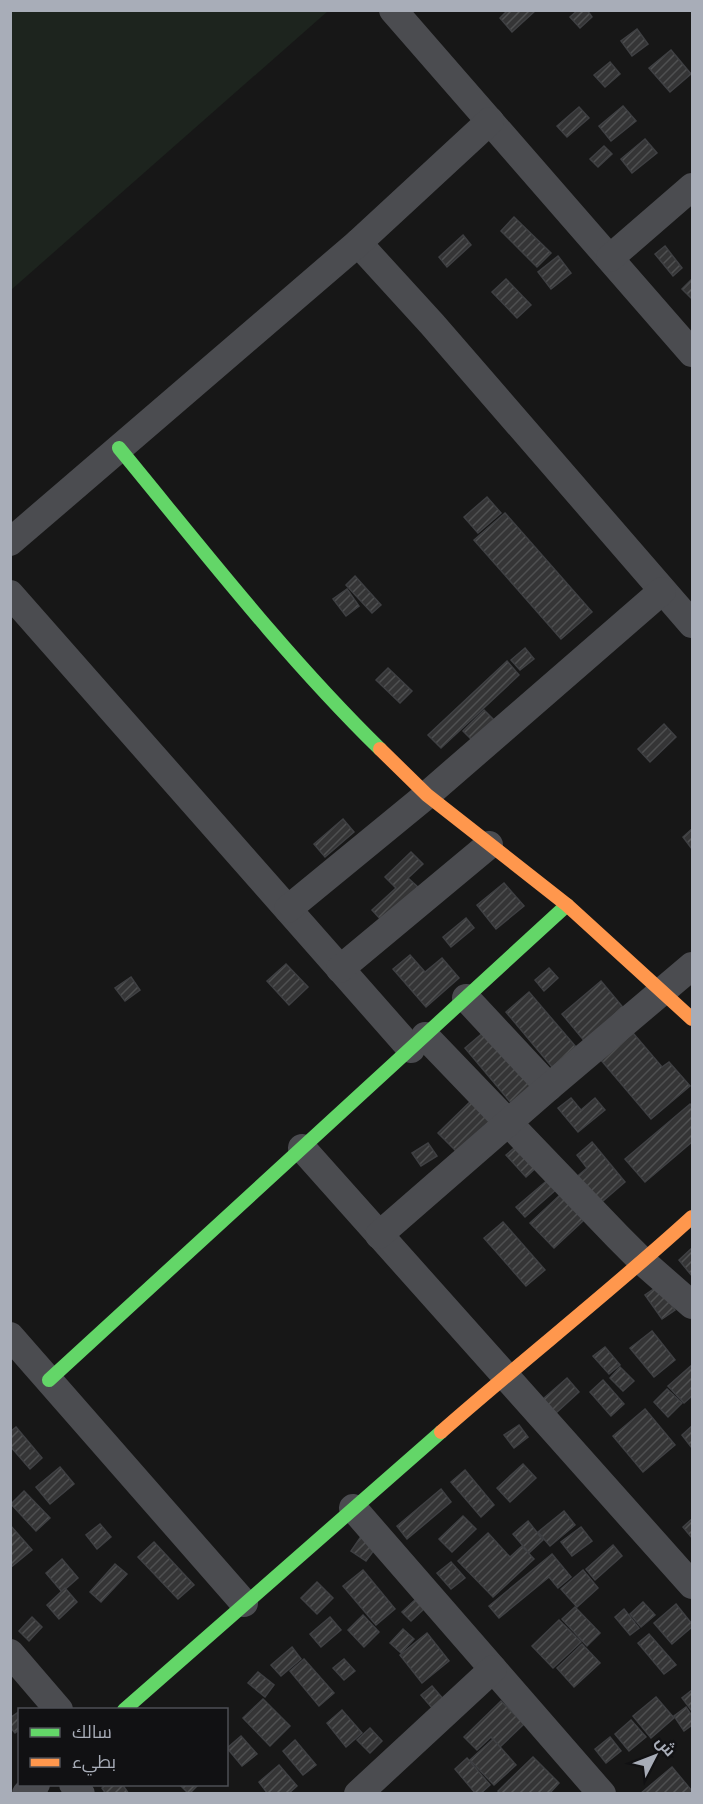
<svg xmlns="http://www.w3.org/2000/svg" width="703" height="1804" viewBox="0 0 703 1804" font-family="'Titillium Web',Cairo,sans-serif">
<defs>
<pattern id="building-hatch" width="6" height="6" patternUnits="userSpaceOnUse" patternTransform="scale(1.5)"><rect width="6" height="6" fill="#353536"/><path d="M-1 1l2-2M0 6l6-6M5 7l2-2" fill="none" stroke="#4f5051"/></pattern>
</defs>
<rect width="100%" height="100%" fill="#171717"/>
<polygon fill="#1d241e" points="11,10 328,10 328,11 11,290"/>
<g fill="url(#building-hatch)" stroke="#3f4043" stroke-width="1.5">
<polygon points="508,10 536,10 512,32 500,18"/>
<polygon points="578,10 587,10 592,17 580,28 570,17"/>
<polygon points="637,29 648,44 632,56 621,41"/>
<polygon points="671,50 691,74 670,92 649,68"/>
<polygon points="610,62 620,74 605,87 594,75"/>
<polygon points="623,106 636,121 611,141 599,126"/>
<polygon points="579,107 589,118 567,137 557,126"/>
<polygon points="645,139 657,153 632,173 621,159"/>
<polygon points="604,146 612,154 598,167 590,159"/>
<polygon points="514,217 551,253 537,267 501,231"/>
<polygon points="463,235 471,245 447,267 439,257"/>
<polygon points="665,246 682,268 673,276 655,254"/>
<polygon points="558,256 571,273 551,289 538,272"/>
<polygon points="506,279 531,305 517,318 492,292"/>
<polygon points="692,279 692,299 682,289"/>
<polygon points="487,497 501,513 478,533 464,517"/>
<polygon points="505,513 592,612 561,639 474,540"/>
<polygon points="355,576 381,605 372,613 346,585"/>
<polygon points="347,589 359,606 346,616 333,599"/>
<polygon points="525,648 534,659 520,670 511,660"/>
<polygon points="507,661 519,675 441,748 428,735"/>
<polygon points="388,668 412,691 400,703 376,680"/>
<polygon points="484,710 494,720 473,741 463,731"/>
<polygon points="664,724 676,737 650,762 638,749"/>
<polygon points="343,819 354,832 325,857 314,844"/>
<polygon points="692,829 692,849 683,837"/>
<polygon points="411,852 423,864 408,878 419,888 383,922 372,910 396,888 385,877"/>
<polygon points="504,883 524,906 496,929 477,905"/>
<polygon points="466,918 474,928 451,947 443,937"/>
<polygon points="410,955 425,972 442,958 459,978 426,1007 393,969"/>
<polygon points="286,964 308,987 289,1005 267,981"/>
<polygon points="549,968 558,978 544,991 535,980"/>
<polygon points="131,977 140,990 125,1001 115,988"/>
<polygon points="601,981 630,1016 591,1049 562,1014"/>
<polygon points="529,992 576,1047 552,1067 506,1012"/>
<polygon points="485,1031 533,1086 512,1104 465,1048"/>
<polygon points="633,1033 662,1067 669,1062 690,1086 651,1119 601,1060"/>
<polygon points="477,1095 499,1118 460,1155 438,1133"/>
<polygon points="571,1098 581,1110 595,1098 605,1110 578,1132 558,1108"/>
<polygon points="690,1104 692,1107 692,1142 645,1182 625,1159"/>
<polygon points="592,1142 625,1182 596,1207 573,1180 587,1168 577,1155"/>
<polygon points="428,1143 437,1156 421,1166 412,1153"/>
<polygon points="519,1144 538,1166 526,1177 506,1155"/>
<polygon points="550,1178 558,1188 525,1217 516,1207"/>
<polygon points="560,1195 584,1220 554,1248 530,1223"/>
<polygon points="503,1222 545,1270 526,1286 484,1238"/>
<polygon points="692,1248 692,1276 679,1260"/>
<polygon points="658,1286 675,1310 662,1319 645,1295"/>
<polygon points="652,1331 675,1360 654,1377 630,1348"/>
<polygon points="605,1347 620,1365 609,1374 593,1356"/>
<polygon points="692,1365 692,1396 684,1403 668,1386"/>
<polygon points="620,1367 634,1381 623,1391 610,1378"/>
<polygon points="567,1378 579,1392 556,1413 543,1399"/>
<polygon points="603,1380 624,1404 611,1416 590,1392"/>
<polygon points="667,1389 682,1403 668,1417 654,1402"/>
<polygon points="645,1409 675,1445 643,1472 613,1436"/>
<polygon points="519,1425 528,1437 514,1448 504,1435"/>
<polygon points="692,1426 692,1448 682,1435"/>
<polygon points="16,1427 42,1458 30,1469 10,1446 10,1432"/>
<polygon points="523,1464 536,1478 510,1502 497,1488"/>
<polygon points="60,1467 74,1484 50,1504 36,1487"/>
<polygon points="465,1470 494,1505 481,1517 451,1482"/>
<polygon points="441,1489 451,1502 407,1539 397,1526"/>
<polygon points="24,1491 50,1518 36,1531 11,1504"/>
<polygon points="564,1511 575,1525 550,1546 538,1532"/>
<polygon points="463,1516 476,1529 452,1552 439,1539"/>
<polygon points="692,1519 692,1538 683,1527"/>
<polygon points="528,1521 543,1540 529,1553 513,1534"/>
<polygon points="100,1524 111,1537 97,1549 86,1535"/>
<polygon points="10,1525 32,1550 10,1568"/>
<polygon points="581,1527 592,1541 572,1556 561,1542"/>
<polygon points="488,1533 510,1557 522,1546 534,1559 493,1597 458,1561"/>
<polygon points="362,1535 377,1546 366,1561 351,1551"/>
<polygon points="154,1542 194,1585 178,1599 138,1557"/>
<polygon points="613,1545 622,1556 595,1580 586,1569"/>
<polygon points="552,1554 571,1577 558,1588 549,1577 499,1618 489,1606"/>
<polygon points="62,1559 78,1578 62,1592 46,1573"/>
<polygon points="451,1562 465,1578 451,1589 437,1573"/>
<polygon points="115,1564 127,1574 101,1602 90,1592"/>
<polygon points="363,1570 395,1609 376,1625 343,1586"/>
<polygon points="583,1570 598,1588 577,1607 561,1589"/>
<polygon points="317,1582 333,1598 317,1614 301,1598"/>
<polygon points="65,1588 77,1602 59,1619 47,1605"/>
<polygon points="416,1599 425,1608 411,1621 402,1612"/>
<polygon points="643,1602 655,1615 641,1627 630,1614"/>
<polygon points="676,1604 692,1624 692,1627 672,1644 654,1623"/>
<polygon points="575,1607 600,1633 587,1646 562,1619"/>
<polygon points="624,1609 639,1628 630,1635 615,1617"/>
<polygon points="363,1615 379,1632 364,1647 348,1630"/>
<polygon points="32,1617 42,1627 29,1641 19,1631"/>
<polygon points="330,1617 341,1630 321,1647 310,1634"/>
<polygon points="559,1620 581,1642 553,1668 532,1646"/>
<polygon points="403,1629 414,1639 401,1653 390,1643"/>
<polygon points="427,1633 449,1661 422,1683 400,1655"/>
<polygon points="649,1634 676,1665 664,1674 638,1643"/>
<polygon points="582,1644 600,1663 574,1687 557,1668"/>
<polygon points="292,1647 301,1659 281,1676 271,1665"/>
<polygon points="304,1659 334,1693 319,1706 290,1671"/>
<polygon points="344,1659 355,1671 344,1680 333,1668"/>
<polygon points="258,1672 274,1685 265,1697 248,1683"/>
<polygon points="432,1686 444,1700 433,1709 421,1695"/>
<polygon points="692,1690 692,1711 682,1698"/>
<polygon points="656,1697 674,1718 651,1738 633,1716"/>
<polygon points="263,1699 290,1726 270,1746 243,1718"/>
<polygon points="501,1701 524,1724 500,1747 491,1737 477,1750 464,1737"/>
<polygon points="686,1707 692,1716 692,1725 684,1731 674,1716"/>
<polygon points="342,1710 362,1733 346,1747 327,1723"/>
<polygon points="20,1711 20,1729 15,1733 10,1727 10,1718"/>
<polygon points="631,1720 646,1737 629,1751 615,1734"/>
<polygon points="370,1728 382,1741 370,1753 357,1740"/>
<polygon points="241,1736 257,1754 242,1766 227,1748"/>
<polygon points="610,1737 621,1751 606,1763 595,1749"/>
<polygon points="493,1739 516,1765 494,1785 470,1760"/>
<polygon points="295,1740 316,1765 303,1775 283,1751"/>
<polygon points="533,1757 559,1783 549,1794 500,1794 498,1791"/>
<polygon points="467,1758 490,1785 480,1794 476,1794 455,1769"/>
<polygon points="279,1765 297,1786 288,1794 268,1794 259,1782"/>
<polygon points="672,1767 692,1791 692,1794 640,1794"/>
<polygon points="106,1784 122,1784 129,1794 106,1794 102,1788"/>
<polygon points="179,1784 199,1784 189,1794"/>
</g>
<g fill="none" stroke-linecap="round" stroke-linejoin="round">
<g stroke="#4b4c50" stroke-width="28">
<polyline points="393,10 692,353"/>
<polyline points="358,243 432,324 692,624"/>
<polyline points="610,258 692,187"/>
<polyline points="10,542 358,243 490,121"/>
<polyline points="10,594 411,1049"/>
<polyline points="288,909 427,795 662,591"/>
<polyline points="340,969 489,845"/>
<polyline points="466,998 549,1087"/>
<polyline points="425,1036 618,1237 643,1262 692,1305"/>
<polyline points="302,1148 692,1585"/>
<polyline points="379,1235 549,1087 692,966"/>
<polyline points="10,1336 244,1603"/>
<polyline points="353,1508 602,1794"/>
<polyline points="10,1653 59,1710"/>
<polyline points="73,1784 81,1794"/>
<polyline points="26,1794 36,1784"/>
<polyline points="358,1794 493,1669"/>
</g>
<g stroke="#63d668" stroke-width="14">
<path d="M119 448C203 550 285 656 380 749"/>
<polyline points="49,1380 567,905"/>
<polyline points="124,1710 441,1432"/>
</g>
<g stroke="#ff974d" stroke-width="14">
<polyline points="380,749 427,795 567,905 692,1019"/>
<path d="M441 1432C524 1359 611 1291 692 1217"/>
</g>
</g>
<rect width="703" height="1804" fill="none" stroke="#a8adb8" stroke-width="24"/>
<rect x="18" y="1708" width="210" height="78" fill="#111113" stroke="#4d4f55" stroke-width="1.5"/>
<rect x="30" y="1728" width="30" height="9" fill="#63d668" stroke="#4d4f55" stroke-width="1.5"/>
<text x="72" y="1738" font-size="18" fill="#a8adb8">سالك</text>
<rect x="30" y="1758" width="30" height="9" fill="#ff974d" stroke="#4d4f55" stroke-width="1.5"/>
<text x="72" y="1768" font-size="18" fill="#a8adb8">بطيء</text>
<g transform="translate(655 1756) rotate(48)" stroke="#111113" stroke-width="4.5" paint-order="stroke">
<path d="M0-4.5L10 22L0 15L-10 22Z" fill="#a8adb8"/>
<text y="-9" font-size="16" font-weight="bold" text-anchor="middle" fill="#a8adb8">ش</text>
</g>
</svg>
